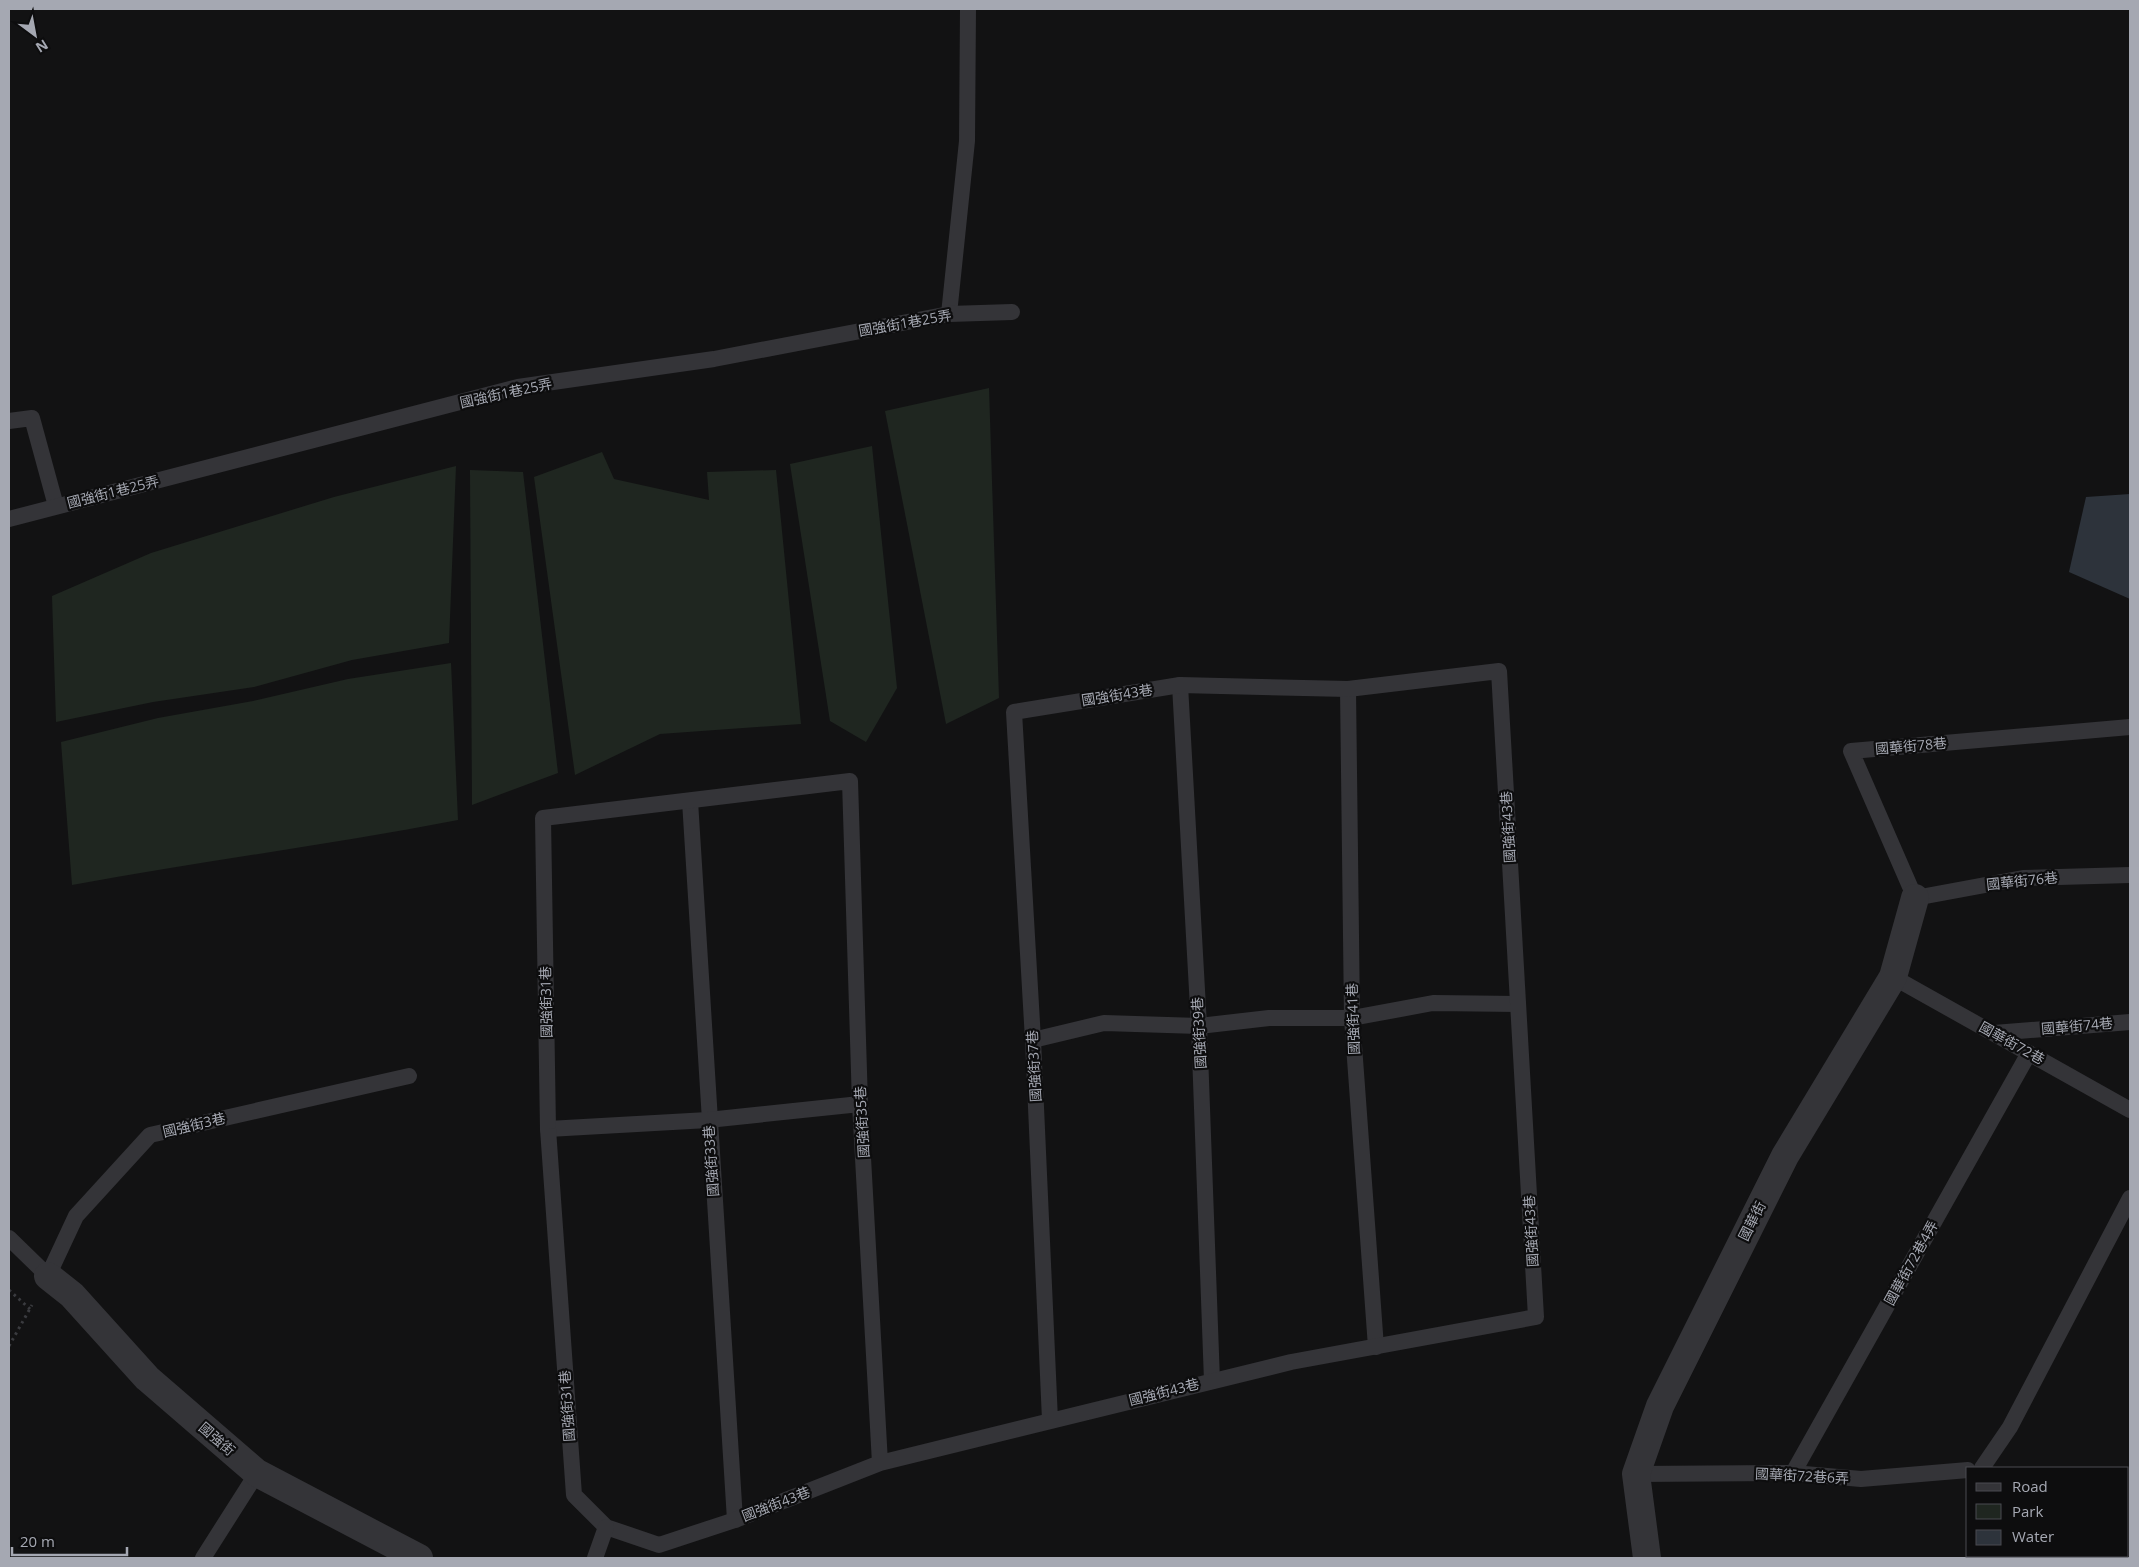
<svg xmlns="http://www.w3.org/2000/svg" width="2139" height="1567" viewBox="0 0 2139 1567" font-family="'Open Sans','Noto Sans TC',sans-serif">
<rect width="100%" height="100%" fill="#121213"/>
<g fill="#1f2620">
<polygon points="989,388 999,698 946,724 885,411"/>
<polygon points="872,446 897,688 866,742 830,721 790,464"/>
<polygon points="602,452 614,479 709,500 707,472 776,470 801,724 660,734 575,775 534,477"/>
<polygon points="456,466 449,643 352,660 254,687 153,702 56,722 52,596 151,553 334,497"/>
<polygon points="470,470 523,472 558,773 472,805"/>
<path d="M451 663 458 820C330 845 201 861 72 885L61 742 158 718 253 701 348 679Z"/>
</g>
<polygon fill="#2d333b" points="2130,494 2130,599 2069,572 2086,497"/>
<g fill="none" stroke-linecap="round" stroke-linejoin="round">
<g stroke="#3a3b3f" stroke-width="3" stroke-dasharray="2.5 4" stroke-linecap="butt">
<polyline points="9,1290 30,1309"/>
<polyline points="9,1346 32,1305"/>
</g>
<g stroke="#343438" stroke-width="16">
<polyline points="949,314 967,141 968,9"/>
<polyline points="9,421 32,418 56,506"/>
<polyline points="9,519 518,387 714,359 949,314 1012,312"/>
<polyline points="1180,685 1199,1026 1212,1381"/>
<polyline points="1348,689 1352,1018 1376,1347"/>
<polyline points="2130,727 1851,751 1915,898 2023,878 2130,875"/>
<polyline points="690,801 735,1520"/>
<polyline points="1893,977 2130,1110"/>
<polyline points="1994,1033 2130,1022"/>
<polyline points="1033,1040 1104,1023 1199,1026 1269,1018 1352,1018 1433,1003 1518,1004"/>
<polyline points="548,1129 708,1120 860,1104"/>
<polyline points="9,1238 48,1276 76,1216 150,1135 409,1076"/>
<polyline points="880,1463 860,1104 850,781 543,818 548,1129 574,1495 606,1527 659,1545 735,1520 880,1463 1291,1362 1536,1317 1499,671 1348,689 1180,685 1014,712 1033,1040 1050,1420"/>
<polyline points="1982,1468 2010,1427 2130,1198"/>
<polyline points="1793,1473 2029,1053"/>
<polyline points="1636,1474 1793,1473 1861,1479 1968,1470"/>
<polyline points="203,1558 257,1473"/>
<polyline points="595,1558 606,1527"/>
</g>
<g stroke="#343438" stroke-width="28">
<polyline points="48,1276 72,1295 147,1378 257,1473 419,1558"/>
<polyline points="1647,1558 1636,1474 1660,1406 1785,1156 1893,977 1915,898"/>
</g>
</g>
<g text-anchor="middle" stroke-width="4.5" stroke-linejoin="round" paint-order="stroke">
<g font-size="14" fill="#a5a8b2" stroke="#0d0d0e">
<text transform="translate(905 323) rotate(-10)" y="5">國強街1巷25弄</text>
<text transform="translate(506 393) rotate(-12)" y="5">國強街1巷25弄</text>
<text transform="translate(113 492) rotate(-14)" y="5">國強街1巷25弄</text>
<text transform="translate(1117 695) rotate(-9)" y="5">國強街43巷</text>
<text transform="translate(1911 746) rotate(-5)" y="5">國華街78巷</text>
<text transform="translate(1508 827) rotate(-93)" y="5">國強街43巷</text>
<text transform="translate(2022 881) rotate(-6)" y="5">國華街76巷</text>
<text transform="translate(546 1002) rotate(-91)" y="5">國強街31巷</text>
<text transform="translate(1353 1019) rotate(-92)" y="5">國強街41巷</text>
<text transform="translate(2077 1026) rotate(-5)" y="5">國華街74巷</text>
<text transform="translate(1199 1033) rotate(-93)" y="5">國強街39巷</text>
<text transform="translate(2012 1043) rotate(29)" y="5">國華街72巷</text>
<text transform="translate(1034 1066) rotate(-93)" y="5">國強街37巷</text>
<text transform="translate(862 1122) rotate(-93)" y="5">國強街35巷</text>
<text transform="translate(194 1125) rotate(-13)" y="5">國強街3巷</text>
<text transform="translate(711 1161) rotate(-94)" y="5">國強街33巷</text>
<text transform="translate(1752 1221) rotate(-63)" y="5">國華街</text>
<text transform="translate(1531 1231) rotate(-93)" y="5">國強街43巷</text>
<text transform="translate(1911 1263) rotate(-61)" y="5">國華街72巷4弄</text>
<text transform="translate(1164 1392) rotate(-14)" y="5">國強街43巷</text>
<text transform="translate(567 1406) rotate(-94)" y="5">國強街31巷</text>
<text transform="translate(217 1439) rotate(41)" y="5">國強街</text>
<text transform="translate(1802 1476) rotate(3)" y="5">國華街72巷6弄</text>
<text transform="translate(776 1504) rotate(-21)" y="5">國強街43巷</text>
</g>
</g>
<rect width="2139" height="1567" fill="none" stroke="#a5a8b2" stroke-width="20"/>
<rect x="1966" y="1467" width="162" height="90" fill="#0d0d0e" stroke="#4a4b50"/>
<rect x="1976" y="1483" width="25" height="8" fill="#343438" stroke="#4a4b50"/>
<text x="2012" y="1492" font-size="15" fill="#a5a8b2">Road</text>
<rect x="1976" y="1504" width="25" height="15" fill="#1f2620" stroke="#4a4b50"/>
<text x="2012" y="1517" font-size="15" fill="#a5a8b2">Park</text>
<rect x="1976" y="1530" width="25" height="15" fill="#2d333b" stroke="#4a4b50"/>
<text x="2012" y="1542" font-size="15" fill="#a5a8b2">Water</text>
<g transform="translate(35 35) rotate(148)" stroke="#0d0d0e" stroke-width="4" paint-order="stroke">
<path d="M0-4L9 19L0 12L-9 19Z" fill="#a5a8b2"/>
<text y="-8" font-size="14" font-weight="bold" text-anchor="middle" fill="#a5a8b2">N</text>
</g>
<path d="M12 1547v8h115v-8" fill="none" stroke="#a5a8b2" stroke-width="2.5"/>
<text x="20" y="1547" font-size="15" fill="#a5a8b2" stroke="#0d0d0e" stroke-width="4" paint-order="stroke">20 m</text>
</svg>
